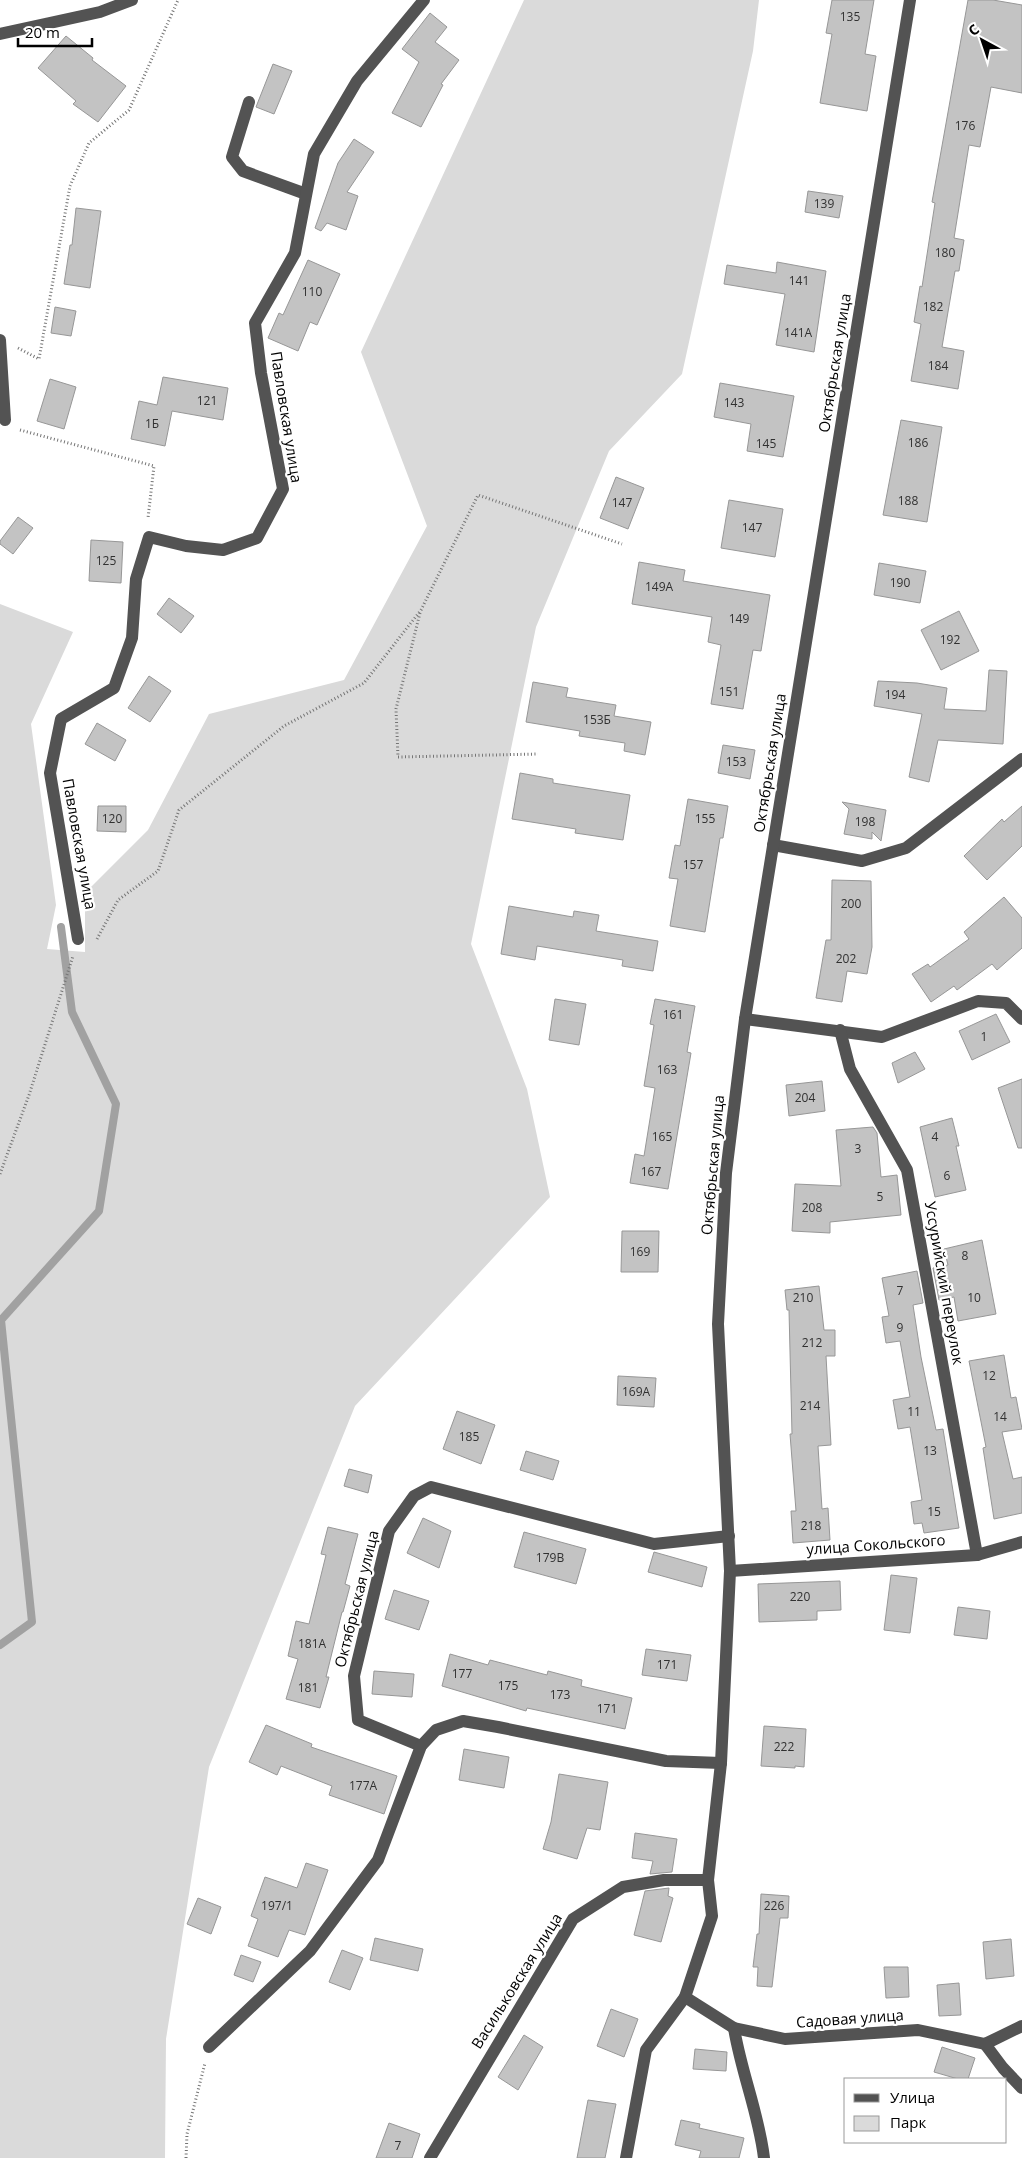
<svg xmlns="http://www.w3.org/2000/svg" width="1022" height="2158" viewBox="0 0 1022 2158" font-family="'Open Sans',sans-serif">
<rect width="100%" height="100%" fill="#fff"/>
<polygon fill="#dadada" points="524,0 759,0 753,51 682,374 609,451 536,627 471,944 527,1089 550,1197 355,1406 209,1767 166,2039 165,2158 0,2158 0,604 73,632 31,724 56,905 47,949 85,952 85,893 148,830 209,714 344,680 427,526 361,352"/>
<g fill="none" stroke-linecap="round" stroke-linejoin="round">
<polyline stroke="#a1a1a1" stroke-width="8" points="0,1645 32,1622 1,1320 99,1211 116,1104 72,1012 61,927"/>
</g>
<g fill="#c3c3c3" stroke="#979797">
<polygon points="832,0 874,0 865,54 876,56 867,111 820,103 832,34 826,33"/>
<polygon points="968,0 993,0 1022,5 1022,93 991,87 980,147 969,145 954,238 964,240 959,271 955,271 942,347 964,351 958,389 911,381 921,324 914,322 920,286 922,287 935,203 932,202"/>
<polygon points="430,13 447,27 435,42 459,60 441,84 443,85 421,127 392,113 419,62 402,49"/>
<polygon points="66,36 93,58 92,60 126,86 98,122 73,104 76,101 38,68"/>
<polygon points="273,64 292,71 274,114 256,107"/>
<polygon points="354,139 374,152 347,192 358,196 346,230 327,223 321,231 315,228 338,163"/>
<polygon points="808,191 843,196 839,218 805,212"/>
<polygon points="76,208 101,211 90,288 64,284 70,245 72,245"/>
<polygon points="308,260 340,274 317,325 310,322 298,351 268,338 279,313 283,315"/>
<polygon points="777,262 826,271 814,352 776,345 785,294 724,284 727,265 776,273"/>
<polygon points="55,307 76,311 71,336 51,333"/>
<polygon points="163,377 228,388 223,420 172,411 165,446 131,439 139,401 157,405"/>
<polygon points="50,379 76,387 64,429 37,421"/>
<polygon points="720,383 794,396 783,457 747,451 751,424 714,417"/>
<polygon points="901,420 942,427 927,522 883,515"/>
<polygon points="616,477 644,488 628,529 600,518"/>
<polygon points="729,500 783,509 775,557 721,548"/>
<polygon points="18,517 33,528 13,554 0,544 0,541"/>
<polygon points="91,540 123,542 121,583 89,581"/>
<polygon points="639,562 685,570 683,581 770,595 761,651 753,650 743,709 711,704 721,645 708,642 712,617 632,604"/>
<polygon points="879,563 926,571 920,603 874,595"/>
<polygon points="169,598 194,616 181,633 157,614"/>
<polygon points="959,611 979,651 941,670 921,630"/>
<polygon points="989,670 1007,671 1003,744 938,740 929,782 909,777 922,714 874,706 878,681 917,683 947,688 944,709 986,711"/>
<polygon points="149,676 171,691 150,722 128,708"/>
<polygon points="533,682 568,688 566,697 616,705 614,716 651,722 645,755 624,751 625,743 579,736 580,731 526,722"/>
<polygon points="97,723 126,740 115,761 85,744"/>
<polygon points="723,745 755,750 750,779 718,773"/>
<polygon points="520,773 553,779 553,783 630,795 623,840 575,833 576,829 512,819"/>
<polygon points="688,799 728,806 723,838 720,838 705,932 670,926 678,879 669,878 675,845 680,846"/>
<polygon points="842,802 886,810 881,841 872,832 872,839 844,834 849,809"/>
<polygon points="98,806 126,806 126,832 97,831"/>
<polygon points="1022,806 1022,846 987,880 964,856 1002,819 1004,822"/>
<polygon points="832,880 871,881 872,947 867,974 847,971 842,1002 816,998 826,940 831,940"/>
<polygon points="1004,897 1022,918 1022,948 997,970 992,964 957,990 954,986 931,1002 912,974 928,964 930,967 969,939 964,932"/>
<polygon points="509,906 573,917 574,911 599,915 596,931 658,941 653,971 622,966 623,960 537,946 535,960 501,954"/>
<polygon points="555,999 586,1004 579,1045 549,1040"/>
<polygon points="655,999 695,1006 687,1052 691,1053 668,1189 630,1183 635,1154 644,1156 655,1088 644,1086 654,1025 650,1024"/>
<polygon points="996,1014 1010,1042 972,1060 959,1031"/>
<polygon points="915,1052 925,1069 898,1083 892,1063"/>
<polygon points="1022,1079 1022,1148 1018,1148 998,1088"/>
<polygon points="822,1081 825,1111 789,1116 786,1085"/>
<polygon points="952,1118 959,1146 956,1146 966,1190 935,1197 920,1127"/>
<polygon points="873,1127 877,1133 881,1177 897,1175 901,1215 830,1222 830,1233 792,1231 795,1184 841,1186 836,1130"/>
<polygon points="622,1231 659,1231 658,1272 621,1272"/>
<polygon points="982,1240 996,1314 958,1321 954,1297 939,1300 933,1268 948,1265 944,1249"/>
<polygon points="917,1271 923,1303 913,1305 921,1357 936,1430 943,1429 959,1528 924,1533 922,1523 914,1524 911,1502 922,1500 910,1427 898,1429 893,1400 910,1397 900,1341 886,1343 882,1317 889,1316 882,1278"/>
<polygon points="819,1286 824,1330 835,1330 835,1356 826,1356 831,1445 818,1446 822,1509 828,1508 830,1540 793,1543 791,1511 796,1511 790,1434 792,1434 789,1310 787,1310 785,1290"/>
<polygon points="1004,1355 1011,1398 1016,1397 1022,1429 1002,1432 1013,1479 1022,1477 1022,1513 994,1519 983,1448 986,1447 969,1361"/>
<polygon points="618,1376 656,1378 654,1407 617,1405"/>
<polygon points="457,1411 495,1425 481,1464 443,1449"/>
<polygon points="526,1451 559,1461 553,1480 520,1470"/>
<polygon points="349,1469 372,1475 368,1493 344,1486"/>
<polygon points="423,1518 451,1531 439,1568 407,1553"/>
<polygon points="328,1527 358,1534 345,1584 350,1586 343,1612 342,1612 326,1677 329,1677 320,1708 286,1699 298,1659 288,1656 296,1621 309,1624 326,1555 321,1554"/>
<polygon points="524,1532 586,1549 576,1584 514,1567"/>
<polygon points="654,1552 707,1567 702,1587 648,1572"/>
<polygon points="891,1575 917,1578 910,1633 884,1630"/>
<polygon points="840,1581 841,1610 817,1611 817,1620 759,1622 758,1584"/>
<polygon points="394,1590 429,1601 419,1630 385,1619"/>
<polygon points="958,1607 990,1611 987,1639 954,1635"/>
<polygon points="646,1649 691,1655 687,1681 642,1675"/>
<polygon points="450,1654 488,1665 490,1660 547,1675 548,1671 582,1680 581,1686 632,1698 625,1729 527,1708 526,1711 442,1686"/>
<polygon points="374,1671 414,1674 412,1697 372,1694"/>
<polygon points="266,1725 312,1744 311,1747 397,1776 384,1814 329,1795 332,1786 281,1766 277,1775 249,1762"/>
<polygon points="764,1726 806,1729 804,1767 795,1766 795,1768 761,1766"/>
<polygon points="464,1749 509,1757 504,1788 459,1780"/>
<polygon points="559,1774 608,1782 600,1830 587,1828 577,1859 543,1849 551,1822"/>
<polygon points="635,1833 677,1839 672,1872 650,1874 653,1861 632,1858"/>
<polygon points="306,1863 328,1870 305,1935 289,1930 278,1957 248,1946 258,1919 251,1916 265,1877 297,1888"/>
<polygon points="669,1888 668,1896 673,1898 661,1942 634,1935 645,1891"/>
<polygon points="761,1894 789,1896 788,1918 780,1918 772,1987 757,1986 758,1967 753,1967 757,1934 759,1934"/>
<polygon points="198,1898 221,1907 211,1934 187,1924"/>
<polygon points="375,1938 423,1949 418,1971 370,1960"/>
<polygon points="1011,1939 1014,1976 986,1979 983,1942"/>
<polygon points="342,1950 363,1958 350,1990 329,1982"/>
<polygon points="241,1955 261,1962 253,1982 234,1975"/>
<polygon points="884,1967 908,1967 909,1997 886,1998"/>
<polygon points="959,1983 961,2015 939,2016 937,1985"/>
<polygon points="611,2009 638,2019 624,2057 597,2046"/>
<polygon points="524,2035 543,2047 518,2090 498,2077"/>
<polygon points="942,2047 975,2058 968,2079 958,2079 934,2072"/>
<polygon points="695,2049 727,2052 726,2071 693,2069"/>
<polygon points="588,2100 616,2104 605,2158 577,2158"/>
<polygon points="681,2120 700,2124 699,2128 744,2138 739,2158 699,2158 701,2151 675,2145"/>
<polygon points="389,2123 420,2134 412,2158 376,2158"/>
</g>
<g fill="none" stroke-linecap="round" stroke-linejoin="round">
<g stroke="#757575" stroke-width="3" stroke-dasharray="1 2.5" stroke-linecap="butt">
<polyline points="18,348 39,359 70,186 89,143 129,110 178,0"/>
<polyline points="20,430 154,466 148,518"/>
<polyline points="420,613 396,709 398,757 538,754"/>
<polyline points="97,939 118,900 158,871 179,810 284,726 364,683 421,610 478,495 622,544"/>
<polyline points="0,1174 29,1095 73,956"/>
<polyline points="186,2158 187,2134 205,2063"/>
</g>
<g stroke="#535353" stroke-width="12">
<polyline points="0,34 100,12 132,0"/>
<polyline points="249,102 232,157 243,171 306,194"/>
<polyline points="0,340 5,420"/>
<polyline points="773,845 862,861 906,848 1022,759"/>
<polyline points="78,939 50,773 61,719 114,688 132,638 136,579 149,537 186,546 223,550 257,538 283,489 261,373 255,323 295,253 314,154 357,81 424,0"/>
<polyline points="745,1019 882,1037 978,1001 1006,1003 1022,1019"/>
<polyline points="840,1030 850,1069 907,1170 977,1555"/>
<polyline points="730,1571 977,1555 1022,1542"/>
<polyline points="421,1746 358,1720 354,1676 389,1531 414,1496 431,1487 654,1544 729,1536"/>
<polyline points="685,1997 734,2028 785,2039 918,2030 985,2044 1022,2026"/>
<path d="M734 2028C741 2072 759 2114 764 2158"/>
<polyline points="985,2044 1003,2068 1022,2088"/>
<polyline points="209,2047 310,1951 378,1860 421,1746 436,1730 463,1721 498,1727 666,1761 721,1763"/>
<polyline points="430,2158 573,1919 623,1887 664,1880 708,1880"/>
<polyline points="626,2158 646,2050 685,1997 712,1916 708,1880 721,1763 730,1571 718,1324 726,1173 745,1019 910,0"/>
</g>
</g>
<g text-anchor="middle" stroke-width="4.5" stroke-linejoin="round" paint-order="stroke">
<g font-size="12" fill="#313131">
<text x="850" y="21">135</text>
<text x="965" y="130">176</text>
<text x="824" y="208">139</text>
<text x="945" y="257">180</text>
<text x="799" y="285">141</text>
<text x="312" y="296">110</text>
<text x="933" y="311">182</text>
<text x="798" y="337">141А</text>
<text x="938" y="370">184</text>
<text x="207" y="405">121</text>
<text x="734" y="407">143</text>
<text x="152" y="428">1Б</text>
<text x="918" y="447">186</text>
<text x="766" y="448">145</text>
<text x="908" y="505">188</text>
<text x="622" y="507">147</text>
<text x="752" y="532">147</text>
<text x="106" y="565">125</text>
<text x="900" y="587">190</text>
<text x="659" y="591">149А</text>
<text x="739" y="623">149</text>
<text x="950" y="644">192</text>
<text x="729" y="696">151</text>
<text x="895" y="699">194</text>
<text x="597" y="724">153Б</text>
<text x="736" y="766">153</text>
<text x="112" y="823">120</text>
<text x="705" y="823">155</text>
<text x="865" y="826">198</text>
<text x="693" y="869">157</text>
<text x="851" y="908">200</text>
<text x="846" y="963">202</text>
<text x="673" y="1019">161</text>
<text x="984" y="1041">1</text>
<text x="667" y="1074">163</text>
<text x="805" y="1102">204</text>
<text x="662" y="1141">165</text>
<text x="935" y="1141">4</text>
<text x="858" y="1153">3</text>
<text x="651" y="1176">167</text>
<text x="947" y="1180">6</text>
<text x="880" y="1201">5</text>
<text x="812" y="1212">208</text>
<text x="640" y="1256">169</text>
<text x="965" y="1260">8</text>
<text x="900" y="1295">7</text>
<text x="803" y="1302">210</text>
<text x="974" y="1302">10</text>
<text x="900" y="1332">9</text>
<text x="812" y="1347">212</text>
<text x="989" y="1380">12</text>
<text x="636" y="1396">169А</text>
<text x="810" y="1410">214</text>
<text x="914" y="1416">11</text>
<text x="1000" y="1421">14</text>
<text x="469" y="1441">185</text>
<text x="930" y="1455">13</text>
<text x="934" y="1516">15</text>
<text x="811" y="1530">218</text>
<text x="550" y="1562">179В</text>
<text x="800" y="1601">220</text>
<text x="312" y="1648">181А</text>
<text x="667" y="1669">171</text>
<text x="462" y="1678">177</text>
<text x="508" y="1690">175</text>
<text x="308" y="1692">181</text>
<text x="560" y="1699">173</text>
<text x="607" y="1713">171</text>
<text x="784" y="1751">222</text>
<text x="363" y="1790">177А</text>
<text x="277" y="1910">197/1</text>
<text x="774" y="1910">226</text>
<text x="398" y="2150">7</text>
</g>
<g font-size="15" fill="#000" stroke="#fff">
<text transform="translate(835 363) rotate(-81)" y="5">Октябрьская улица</text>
<text transform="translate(286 417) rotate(81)" y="5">Павловская улица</text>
<text transform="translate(770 763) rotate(-81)" y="5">Октябрьская улица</text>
<text transform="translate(79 844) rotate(80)" y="5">Павловская улица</text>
<text transform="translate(713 1165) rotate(-85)" y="5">Октябрьская улица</text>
<text transform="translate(944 1283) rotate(80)" y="5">Уссурийский переулок</text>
<text transform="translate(876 1545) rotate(-4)" y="5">улица Сокольского</text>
<text transform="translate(357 1599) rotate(-76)" y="5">Октябрьская улица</text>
<text transform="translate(517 1981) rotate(-58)" y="5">Васильковская улица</text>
<text transform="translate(850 2019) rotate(-4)" y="5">Садовая улица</text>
</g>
</g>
<rect x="844" y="2078" width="162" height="65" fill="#ffffff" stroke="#999999"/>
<rect x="854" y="2094" width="25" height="8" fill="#535353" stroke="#999999"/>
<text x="890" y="2103" font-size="15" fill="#000000">Улица</text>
<rect x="854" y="2116" width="25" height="15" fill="#dadada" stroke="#999999"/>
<text x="890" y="2128" font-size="15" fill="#000000">Парк</text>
<g transform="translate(982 40) rotate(320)" stroke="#ffffff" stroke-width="4" paint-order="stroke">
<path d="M0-4L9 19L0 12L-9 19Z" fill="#000000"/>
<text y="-8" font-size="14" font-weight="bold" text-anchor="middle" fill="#000000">С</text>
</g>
<path d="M18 38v8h74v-8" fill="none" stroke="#000000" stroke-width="2.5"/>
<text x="25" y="38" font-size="15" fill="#000000" stroke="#ffffff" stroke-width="4" paint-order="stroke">20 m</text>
</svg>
